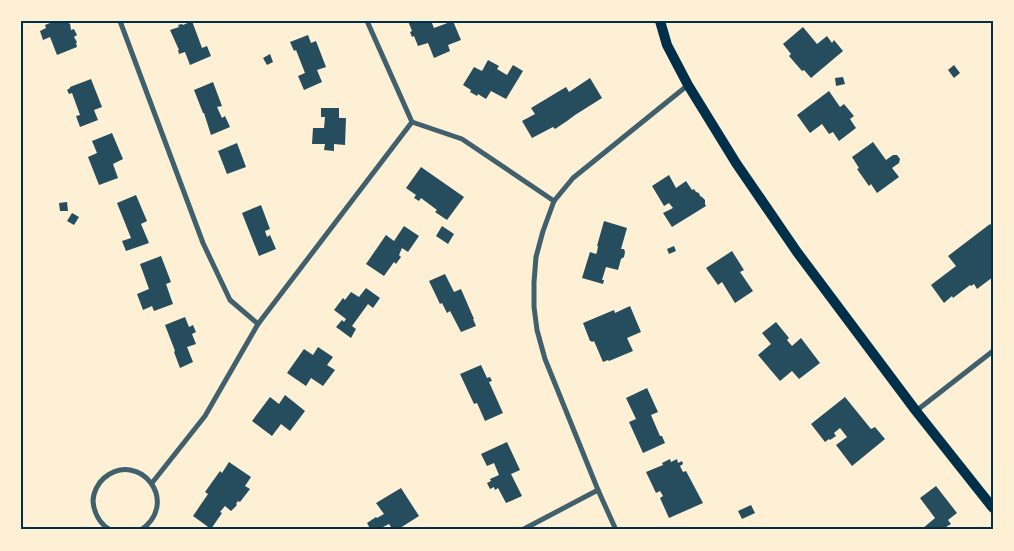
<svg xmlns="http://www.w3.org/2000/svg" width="1014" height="551" viewBox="0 0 1014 551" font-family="Mulish,sans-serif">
<rect width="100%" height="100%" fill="#fdf0d5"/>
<g fill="#264d5e">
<polygon points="49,21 68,21 69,24 70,23 71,30 74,29 77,35 74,37 77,42 76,43 77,47 57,55 50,37 43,40 40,31 46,28 45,25 50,23"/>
<polygon points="192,21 202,48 207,46 211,56 190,65 185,52 179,54 178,50 179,50 170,30 179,27 178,25 182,24 183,25"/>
<polygon points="408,21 431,21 434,28 453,21 461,40 448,45 450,51 434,58 428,43 418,46 414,36 412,37 410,32 412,31"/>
<polygon points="803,27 817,44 827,36 832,43 834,40 843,51 811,78 804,70 802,71 789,56 791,54 783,44"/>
<polygon points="308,35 311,43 316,41 326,67 317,70 322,82 304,90 298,76 305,73 296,50 294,51 290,42"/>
<polygon points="270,54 273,62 267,65 263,58"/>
<polygon points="488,60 499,66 497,69 507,75 513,65 523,71 506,99 491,91 486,99 478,94 477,96 470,92 471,90 463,85 474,67 482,71"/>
<polygon points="954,65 960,73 954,78 948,70"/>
<polygon points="843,77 845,84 836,86 835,78"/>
<polygon points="590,78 602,98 575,115 567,121 555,129 553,127 532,138 522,121 535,114 531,108 566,87 569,92"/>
<polygon points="91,79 102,107 94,110 98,120 80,127 76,116 80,115 72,93 69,94 67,90 70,88 70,87"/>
<polygon points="213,82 222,106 217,107 222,118 225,116 230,127 211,135 204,113 203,113 194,90"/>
<polygon points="829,91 840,107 844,104 854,116 850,119 856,128 839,141 833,132 829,134 822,124 810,133 797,115"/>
<polygon points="321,108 339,108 339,118 346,118 345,145 334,144 334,151 324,150 325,144 312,144 313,128 324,128 325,117 321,117"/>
<polygon points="112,133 123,159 113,164 118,178 99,185 88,157 97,153 92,141"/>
<polygon points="873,142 886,160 893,155 897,155 900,159 899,163 892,168 899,177 877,193 871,184 869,186 857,169 859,168 852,157"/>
<polygon points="237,143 246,167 227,174 218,151"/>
<polygon points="421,167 464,197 447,220 435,212 437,210 421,198 419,201 414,198 416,195 406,188"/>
<polygon points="669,175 676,188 686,181 692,190 694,189 696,192 699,193 700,196 702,197 705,200 705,204 706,206 672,227 663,213 673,208 669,203 664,206 652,186"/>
<polygon points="136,195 147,221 141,224 149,243 126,251 122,241 131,238 117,203"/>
<polygon points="67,202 68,211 60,211 59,203"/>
<polygon points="261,205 270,229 265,231 267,237 270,235 276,249 259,256 242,213"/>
<polygon points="72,213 79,217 74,225 67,221"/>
<polygon points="604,221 627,228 621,249 624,249 625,252 624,257 621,259 618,270 606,267 602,280 604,280 603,284 582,278 590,252 596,254 597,252 598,246 597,246"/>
<polygon points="990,224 993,227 993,277 977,289 974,284 971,286 970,285 953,298 952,296 944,303 931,285 956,266 948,256"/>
<polygon points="404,226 419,236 408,252 402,248 399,255 401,257 396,264 394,262 384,276 366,264 386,235 394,241"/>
<polygon points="442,226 454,234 448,244 436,236"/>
<polygon points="674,246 676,251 669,254 667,249"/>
<polygon points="732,251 744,270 740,272 753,291 735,303 722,282 718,285 706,268"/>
<polygon points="161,256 171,282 166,284 173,304 154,311 152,306 143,310 137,294 149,289 140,264"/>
<polygon points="445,274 454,292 461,289 474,319 473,319 476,326 461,332 450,311 447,313 442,303 440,304 429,281"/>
<polygon points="366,288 380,298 373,308 368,304 352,326 356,329 351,338 336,327 342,320 344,322 346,319 334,310 343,298 345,300 351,292 359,297"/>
<polygon points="630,306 641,332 627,338 633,351 609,361 608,360 603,362 594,341 592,342 591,341 590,341 583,323 614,310 615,313"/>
<polygon points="185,317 189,327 193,325 196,332 192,334 196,344 187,347 193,362 180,368 174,352 175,351 165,325"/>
<polygon points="776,322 789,338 787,340 792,346 801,338 820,363 799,379 792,371 780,381 758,355 771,344 762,333"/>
<polygon points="318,347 333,357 327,365 335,370 323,386 311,378 306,386 287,373 304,349 313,355"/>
<polygon points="481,365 487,378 490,377 492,381 489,382 503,413 485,421 477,403 474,404 460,374"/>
<polygon points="647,388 658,412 651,415 660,436 662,436 665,443 643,453 629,422 636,419 626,398"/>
<polygon points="285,395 305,411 290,431 281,424 272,436 252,421 270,397 279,404"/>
<polygon points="845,397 871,429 875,427 885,439 852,466 836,445 847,437 840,428 834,433 836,436 830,440 829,439 825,442 811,424"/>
<polygon points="507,442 520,470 511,474 522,496 506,503 498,488 495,490 494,487 490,489 487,483 491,481 490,479 499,475 494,463 487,466 481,454"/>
<polygon points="670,459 671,462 677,459 678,463 682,461 683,464 680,466 683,472 686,471 703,503 669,518 660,498 663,496 660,491 656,493 646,472 663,465 662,463"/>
<polygon points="229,462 251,477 245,486 250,489 240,502 238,501 236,504 237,505 231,511 225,506 220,512 222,513 211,529 193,516 208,494 205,492 220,471 222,473"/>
<polygon points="936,486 957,513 948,520 951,524 946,527 948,530 922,530 922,529 935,518 920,498"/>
<polygon points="401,488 419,516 397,530 393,530 389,524 383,527 385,530 371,530 367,523 376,517 377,518 384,514 376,503"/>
<polygon points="751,505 755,513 742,519 738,511"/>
</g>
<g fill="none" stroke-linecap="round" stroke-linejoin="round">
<g stroke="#3f606c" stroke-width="5">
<polyline points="120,21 203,243 230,300 258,324"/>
<polyline points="367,21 412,122 462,139 554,201"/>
<polyline points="916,411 993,351"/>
<polyline points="152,483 205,416 258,324 412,122"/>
<path d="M110 530C100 524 94 513 93 501 93 493 98 483 104 478 139 449 181 502 141 530"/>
<polyline points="522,530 598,490"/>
<polyline points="616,530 598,490 545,359 537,330 534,307 534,282 536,257 543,231 554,201 573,178 688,85"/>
</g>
<polyline stroke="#003049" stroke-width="10" points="660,21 667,45 688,85 736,163 797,252 916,411 993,508"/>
</g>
<rect width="1014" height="551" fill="none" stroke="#fdf0d5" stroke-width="45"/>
<rect x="22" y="22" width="970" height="506" fill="none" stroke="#003049" stroke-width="2"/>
</svg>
